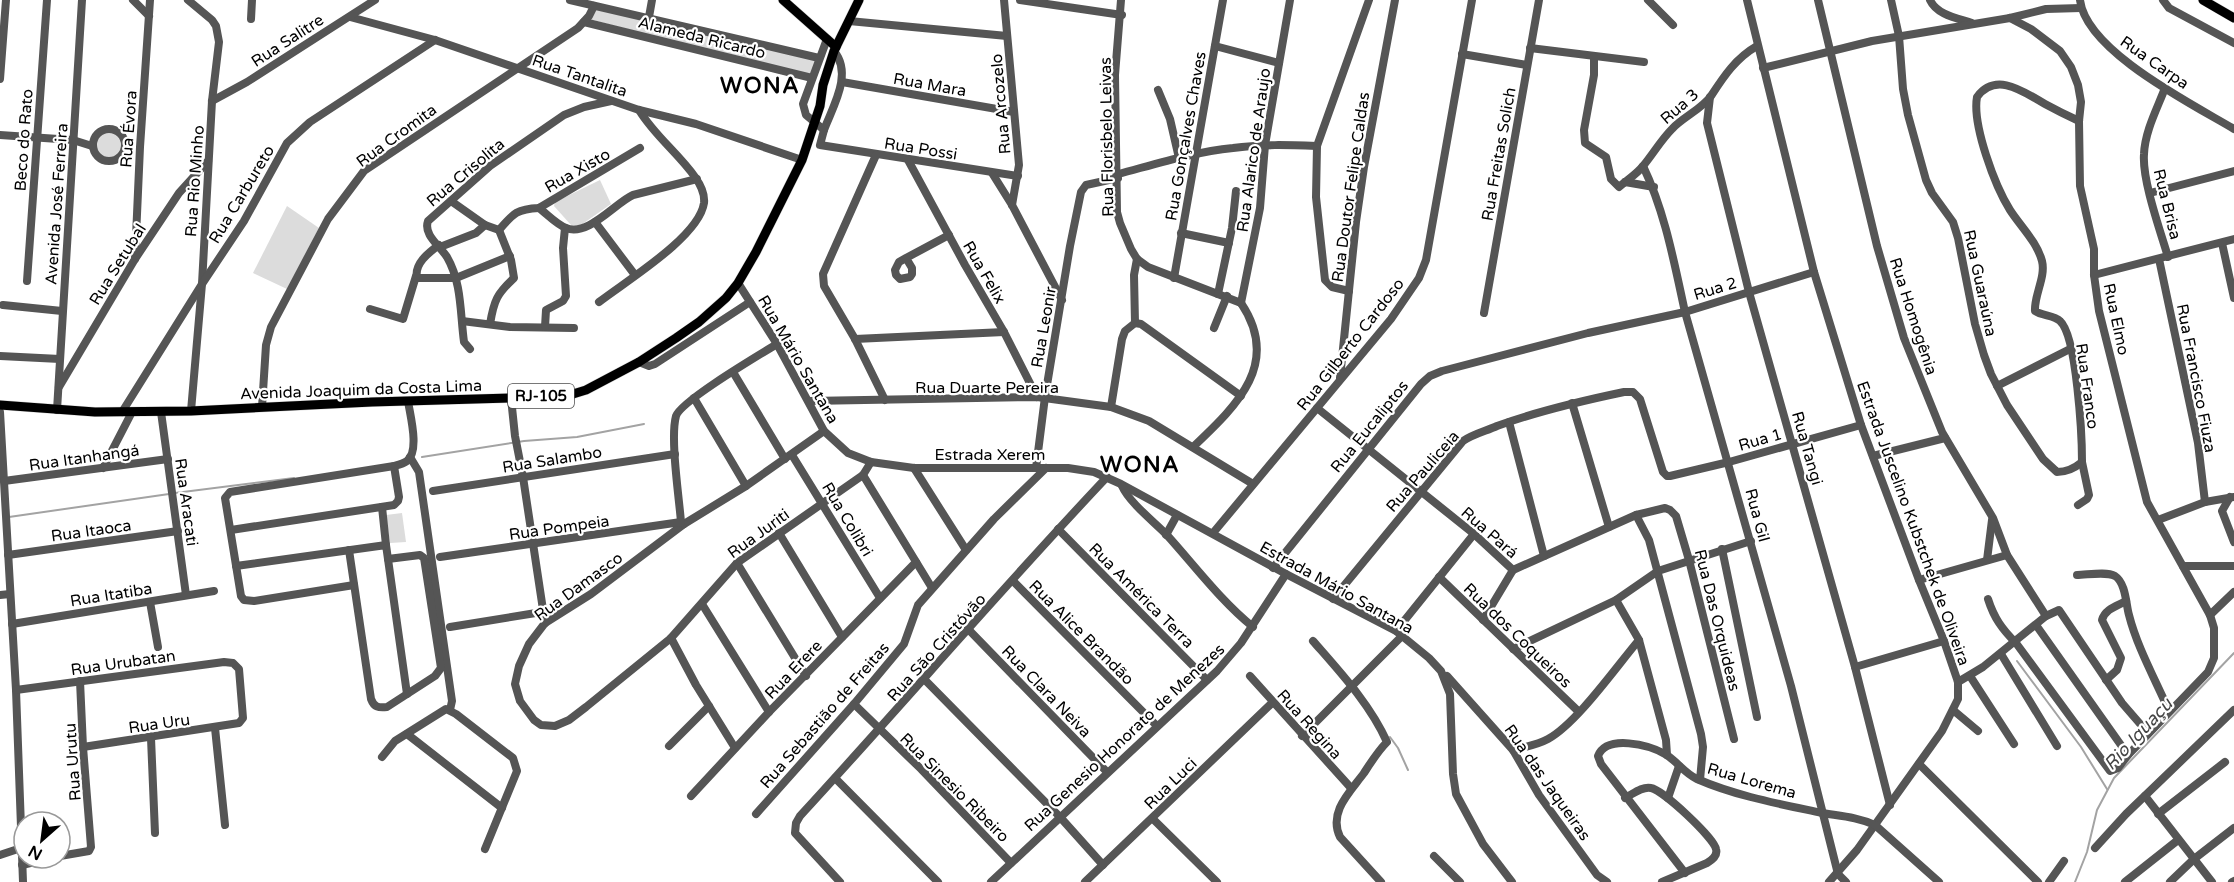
<svg xmlns="http://www.w3.org/2000/svg" width="2234" height="882" viewBox="0 0 2234 882" font-family="'Varela Round',sans-serif">
<rect width="100%" height="100%" fill="#fff"/>
<g fill="#dcdcdc">
<polygon points="593,8 817,60 811,76 589,19"/>
<circle cx="109" cy="145" r="14"/>
<polygon points="600,180 611,204 581,225 571,225 554,206 555,202"/>
<polygon points="287,206 319,228 287,289 253,273"/>
<polygon points="402,513 406,542 390,543 386,515"/>
</g>
<g fill="none" stroke-linecap="round" stroke-linejoin="round">
<g stroke="#a3a3a3" stroke-width="2">
<polyline points="422,457 524,441 577,437 644,424"/>
<polyline points="175,493 294,478"/>
<polyline points="9,517 169,494"/>
<polyline points="2017,661 2081,747 2107,789"/>
<polyline points="1390,737 1398,748 1408,770"/>
<polyline points="2075,882 2087,852 2097,810 2114,778 2234,653"/>
</g>
<defs>
<g id="major">
<polyline points="783,0 836,47"/>
<polyline points="2203,0 2234,18"/>
<polyline points="0,405 95,412 191,411 372,402 511,398 573,394 586,390 639,362 676,338 699,322 726,298 738,283 756,252 802,160 820,106 823,85 834,51 859,0"/>
</g>
</defs>
<use href="#major" stroke="#dbdbdb" stroke-width="10"/>
<g stroke="#555" stroke-width="8">
<polyline points="133,0 149,16"/>
<polyline points="188,0 212,20 216,26 219,42 212,101 202,284 191,411"/>
<polyline points="570,0 819,58"/>
<polyline points="1004,0 1019,165 1012,205"/>
<polyline points="1020,0 1122,15"/>
<polyline points="1121,0 1115,75 1117,212 1120,223 1131,249 1137,259 1148,267 1241,303"/>
<polyline points="1648,0 1673,25"/>
<polyline points="1747,0 1814,272 1861,425 1919,580 1944,641 1958,682 1958,699 1942,731 1857,850 1829,882"/>
<polyline points="1818,0 1877,246 1904,338 1942,432 1993,518 2007,555 2046,616"/>
<path d="M1891 0 1899 36 1903 89 1908 115 1926 180 1932 193 1953 222 1958 238 1975 324 1984 355 1991 374 2007 405 2043 459 2057 472C2067 472 2075 468 2082 462 2082 437 2077 336 2060 321 2054 315 2042 316 2035 311 2034 295 2046 277 2042 261 2037 242 2021 227 2010 210 1995 186 1972 125 1977 97 1996 71 2024 92 2045 104 2056 110 2068 116 2079 121"/>
<path d="M1930 0C1937 15 1957 18 1972 23"/>
<path d="M2080 0C2086 51 2192 104 2234 129"/>
<polyline points="2163,0 2169,8 2234,43"/>
<polyline points="350,17 435,40 639,110 696,124 802,160"/>
<polyline points="649,17 652,0"/>
<polyline points="251,19 252,0"/>
<polyline points="849,21 1007,36"/>
<polyline points="584,22 812,78"/>
<path d="M827 39 803 104 806 115 824 130C833 106 853 74 834 51"/>
<polyline points="1215,46 1279,63"/>
<polyline points="1530,48 1644,62"/>
<polyline points="1462,54 1527,65"/>
<path d="M1594 57V75L1584 130 1585 143 1606 157 1611 179 1619 187C1627 180 1637 174 1643 166 1653 154 1661 140 1672 129 1683 117 1702 109 1711 96 1724 76 1736 58 1757 46"/>
<polyline points="1763,68 1872,41 2010,18 2046,9 2081,8"/>
<polyline points="0,79 6,0"/>
<polyline points="842,82 1014,112"/>
<path d="M2165 88C2157 109 2145 131 2144 154 2142 180 2160 230 2168 257"/>
<polyline points="1158,90 1170,119 1179,158"/>
<polyline points="1710,97 1707,123 1749,292 1855,667 1890,805"/>
<polyline points="212,101 247,82 375,0"/>
<circle cx="109" cy="145" r="16"/>
<polyline points="824,130 820,145 1018,176"/>
<polyline points="0,135 73,140 92,146"/>
<polyline points="876,155 823,274 824,286 855,339 885,400"/>
<polyline points="908,160 965,265 1004,332 1037,397"/>
<path d="M1643 166C1665 212 1674 262 1685 312L1791 686 1838 874 1846 882"/>
<polyline points="992,173 1012,205 1062,300"/>
<path d="M1118 174C1156 164 1194 152 1233 148 1261 144 1289 145 1317 146"/>
<polyline points="1625,182 1654,187"/>
<polyline points="2150,193 2234,171"/>
<path d="M451 201 485 225 499 230 511 260 514 278C497 294 494 300 490 324"/>
<path d="M539 208C547 214 556 224 566 228 588 237 615 203 633 195L697 179"/>
<polyline points="595,222 635,275"/>
<path d="M499 230C513 214 516 209 539 208L640 148"/>
<polyline points="1181,233 1229,243"/>
<polyline points="2222,243 2234,298"/>
<path d="M439 245C428 253 414 264 417 278H456L510 256"/>
<polyline points="440,247 476,233 485,225"/>
<polyline points="906,258 912,268 912,274 910,277 900,279 896,275 895,270 899,262 906,258 949,235"/>
<polyline points="135,259 140,147 150,0"/>
<polyline points="2159,259 2198,443 2205,502"/>
<polyline points="2094,275 2234,239"/>
<polyline points="1174,278 1223,0"/>
<polyline points="27,281 47,0"/>
<polyline points="738,283 777,344 824,431 848,453 871,462 914,468 1068,468 1094,472 1121,484 1286,574 1396,631 1429,658 1441,671 1450,694 1453,774 1456,794 1483,844 1512,882"/>
<polyline points="1349,291 1332,287 1325,280 1316,197 1317,146 1369,0"/>
<polyline points="1218,294 1232,228 1236,191"/>
<path d="M599 302C626 281 699 237 704 203 705 194 700 184 695 177 679 154 654 135 639 110"/>
<polyline points="1241,303 1260,208 1265,145 1290,0"/>
<polyline points="3,305 62,311"/>
<polyline points="370,309 403,319 416,276"/>
<polyline points="1484,313 1539,0"/>
<polyline points="462,321 510,327 574,328"/>
<polyline points="1135,323 1141,324 1241,396"/>
<polyline points="545,327 546,310 563,301 566,296 563,248 565,228"/>
<polyline points="1214,328 1227,296"/>
<polyline points="855,339 1004,332"/>
<path d="M470 349 464 342C460 313 462 283 447 257 440 246 423 235 428 221L490 166 564 115 584 107 611 101"/>
<polyline points="0,356 60,359"/>
<polyline points="639,362 649,366 655,364 750,302"/>
<polyline points="733,372 785,459"/>
<polyline points="1340,378 1356,222 1364,167 1395,0"/>
<polyline points="1997,386 2070,349"/>
<polyline points="59,387 135,259 179,193 208,161"/>
<polyline points="511,398 515,436 523,477 545,623"/>
<polyline points="694,398 746,486"/>
<polyline points="809,401 1037,397 1111,407 1149,421 1253,484"/>
<polyline points="1572,403 1609,527"/>
<polyline points="262,407 266,345 271,327 328,219 364,171 578,28 589,16 594,6"/>
<polyline points="1111,407 1122,339 1125,331 1135,323 1134,275 1137,259"/>
<polyline points="1317,408 1474,534 1513,570 1636,515 1665,508 1670,510 1676,516 1689,560 1734,739"/>
<polyline points="57,410 82,0"/>
<polyline points="0,412 16,690 23,882"/>
<polyline points="122,412 202,284 244,221 287,143 310,122 435,40"/>
<polyline points="161,412 186,595"/>
<polyline points="1509,422 1544,556"/>
<polyline points="824,431 746,486 684,524 591,594 545,623 529,644 519,666 515,684 520,701 534,720 541,725 555,726 569,720 586,707 671,638 737,563 863,475 871,462"/>
<path d="M1193 447C1236 406 1282 364 1241 303"/>
<polyline points="792,455 880,598"/>
<polyline points="1873,456 1945,438"/>
<polyline points="410,457 419,472 452,701 450,710"/>
<polyline points="103,468 132,412"/>
<polyline points="914,468 966,550"/>
<polyline points="1036,468 1045,397 1070,246 1081,192 1086,185 1118,178"/>
<polyline points="863,475 932,588"/>
<polyline points="4,481 168,459"/>
<path d="M1122 486C1129 502 1153 521 1166 534 1195 566 1220 600 1253 627"/>
<polyline points="433,491 675,454"/>
<polyline points="2230,497 2222,511 2234,542"/>
<polyline points="2078,505 2087,499 2089,495 2082,462"/>
<polyline points="382,507 386,545"/>
<polyline points="1636,515 1649,540 1701,734 1703,747 1700,780"/>
<polyline points="2158,520 2205,502 2234,497"/>
<path d="M684 524 681 522C679 497 670 438 676 416 681 401 759 355 777 344"/>
<polyline points="1058,529 1207,680"/>
<polyline points="231,530 394,505 398,501 399,497 394,466"/>
<polyline points="779,533 842,637"/>
<polyline points="1213,533 1391,319 1419,278 1426,260 1472,0"/>
<polyline points="1166,535 1177,515"/>
<polyline points="1722,549 1757,717"/>
<path d="M349 550 371 699C374 707 378 708 387 707L435 676 441 668 424 558 420 555 388 559"/>
<polyline points="8,555 178,531"/>
<polyline points="440,557 681,522"/>
<polyline points="1987,560 1992,520"/>
<polyline points="737,563 806,676"/>
<polyline points="236,566 386,545 407,694"/>
<polyline points="2183,566 2234,566"/>
<polyline points="1273,568 1421,384 1430,376 1442,371 1588,333 1685,312 1814,272"/>
<path d="M2077 575C2087 575 2106 571 2115 576 2126 583 2126 605 2129 615 2137 647 2156 681 2169 711"/>
<polyline points="1439,577 1578,711"/>
<polyline points="1919,580 2007,555"/>
<polyline points="1013,581 1157,726"/>
<path d="M354 585 254 601 244 600 241 596 225 498 230 492 394 466C398 465 403 464 407 461 420 451 410 415 408 401"/>
<polyline points="0,595 10,594"/>
<path d="M1333 599 1463 441C1473 434 1486 431 1497 426 1538 411 1581 401 1624 392H1633L1640 399 1663 472 1667 476H1670L1729 462 1861 425"/>
<path d="M1988 599C1994 618 2002 629 2016 643L2110 771 2118 768 2128 755 2208 672 2214 658V628L2210 615 2147 502 2099 311 2094 275V249L2080 186 2079 121 2081 102 2078 85 2071 67 2060 51 2031 29 2010 18"/>
<polyline points="1616,600 1658,571 1751,541"/>
<polyline points="150,602 158,647"/>
<polyline points="702,604 769,712"/>
<polyline points="2210,615 2234,592"/>
<polyline points="1483,620 1513,570"/>
<polyline points="12,624 214,591"/>
<polyline points="2036,625 2128,755"/>
<polyline points="450,627 542,612"/>
<polyline points="968,629 1107,772"/>
<polyline points="1396,631 1474,534"/>
<polyline points="671,638 696,685 735,748"/>
<path d="M1313 641C1340 672 1370 704 1387 742 1378 751 1371 762 1364 773 1350 792 1328 812 1340 837L1381 882"/>
<polyline points="1513,649 1616,600 1639,640 1666,740 1667,755"/>
<polyline points="2001,654 2057,746"/>
<polyline points="1855,667 1944,641"/>
<polyline points="1250,676 1351,788"/>
<polyline points="1447,676 1513,750 1539,795 1597,875 1607,882"/>
<polyline points="1970,676 2014,744"/>
<polyline points="925,680 1060,817 1103,865"/>
<path d="M2106 680 2117 670 2121 658 2102 620C2105 609 2117 606 2126 601"/>
<polyline points="1958,682 1983,667 2046,616 2059,610 2122,703 2148,733"/>
<polyline points="16,690 224,662 233,663 239,669 243,718 239,723 83,747"/>
<polyline points="854,704 921,769 1011,863"/>
<polyline points="1953,710 1978,731"/>
<polyline points="215,728 225,825"/>
<polyline points="407,734 502,808"/>
<polyline points="1302,736 1403,635"/>
<polyline points="151,738 155,833"/>
<polyline points="669,746 709,706"/>
<path d="M1513 750C1525 747 1537 745 1548 739 1577 723 1616 667 1639 640"/>
<polyline points="382,757 395,741 446,709 456,714 513,758 517,771 485,849"/>
<polyline points="1919,764 2038,882"/>
<polyline points="835,778 938,882"/>
<polyline points="691,796 769,712 916,562"/>
<polyline points="2145,796 2212,882"/>
<path d="M1625 798C1633 794 1642 786 1651 788 1663 790 1714 838 1716 849 1718 856 1712 860 1707 863L1662 882"/>
<polyline points="1668,798 1679,766"/>
<polyline points="756,814 854,704 904,644 918,605 994,519 1046,468"/>
<polyline points="2158,814 2225,762"/>
<polyline points="1153,819 1217,882"/>
<polyline points="2095,848 2126,814 2234,710"/>
<polyline points="0,855 21,848"/>
<polyline points="60,856 89,851 91,847 83,747 80,681"/>
<polyline points="1434,856 1460,882"/>
<polyline points="22,865 51,858"/>
<path d="M1685 873 1601 764 1598 756C1607 734 1649 745 1665 754 1677 761 1684 773 1697 779 1736 796 1780 804 1822 813 1840 816 1858 817 1875 825L1939 882"/>
<path d="M840 882 795 833 796 823 800 816C903 704 1002 588 1107 477"/>
<polyline points="991,882 1217,671 1241,643 1286,574"/>
<polyline points="1085,882 1273,702"/>
<polyline points="2049,882 2064,861"/>
<polyline points="2125,882 2178,840"/>
<polyline points="2170,882 2194,859 2234,828"/>
<polyline points="2232,882 2234,881"/>
</g>
<use href="#major" stroke="#000" stroke-width="9"/>
</g>
<g text-anchor="middle" stroke-width="4.5" stroke-linejoin="round" paint-order="stroke">
<rect fill="#fff" stroke="#4c4c4c" stroke-width="1.5" x="508" y="384" width="66" height="24" rx="4.5"/>
<g font-size="15" font-weight="bold" fill="#000">
<text x="541" y="401">RJ-105</text>
</g>
<g font-size="16" fill="#000" stroke="#fff">
<text transform="translate(702 37) rotate(14)" y="6">Alameda Ricardo</text>
<text transform="translate(287 40) rotate(-33)" y="6">Rua Salitre</text>
<text transform="translate(2155 62) rotate(35)" y="6">Rua Carpa</text>
<text transform="translate(580 75) rotate(19)" y="6">Rua Tantalita</text>
<text transform="translate(930 84) rotate(10)" y="6">Rua Mara</text>
<text transform="translate(1000 104) rotate(-95)" y="6">Rua Arcozelo</text>
<text transform="translate(1679 106) rotate(-41)" y="6">Rua 3</text>
<text transform="translate(128 129) rotate(-86)" y="6">Rua Évora</text>
<text transform="translate(396 135) rotate(-36)" y="6">Rua Cromita</text>
<text transform="translate(1185 136) rotate(-80)" y="6">Rua Gonçalves Chaves</text>
<text transform="translate(1106 137) rotate(-91)" y="6">Rua Florisbelo Leivas</text>
<text transform="translate(23 140) rotate(-86)" y="6">Beco do Rato</text>
<text transform="translate(921 148) rotate(9)" y="6">Rua Possi</text>
<text transform="translate(1253 150) rotate(-82)" y="6">Rua Alarico de Araujo</text>
<text transform="translate(1498 154) rotate(-80)" y="6">Rua Freitas Solich</text>
<text transform="translate(577 170) rotate(-30)" y="6">Rua Xisto</text>
<text transform="translate(465 172) rotate(-40)" y="6">Rua Crisolita</text>
<text transform="translate(194 181) rotate(-86)" y="6">Rua Rio Minho</text>
<text transform="translate(1350 187) rotate(-82)" y="6">Rua Doutor Felipe Caldas</text>
<text transform="translate(241 194) rotate(-59)" y="6">Rua Carbureto</text>
<text transform="translate(56 204) rotate(-86)" y="6">Avenida José Ferreira</text>
<text transform="translate(2168 204) rotate(76)" y="6">Rua Brisa</text>
<text transform="translate(117 264) rotate(-58)" y="6">Rua Setubal</text>
<text transform="translate(985 272) rotate(60)" y="6">Rua Felix</text>
<text transform="translate(1981 283) rotate(78)" y="6">Rua Guaraúna</text>
<text transform="translate(1715 288) rotate(-17)" y="6">Rua 2</text>
<text transform="translate(1914 316) rotate(72)" y="6">Rua Homogênia</text>
<text transform="translate(2117 319) rotate(78)" y="6">Rua Elmo</text>
<text transform="translate(1043 327) rotate(-80)" y="6">Rua Leonir</text>
<text transform="translate(1350 344) rotate(-52)" y="6">Rua Gilberto Cardoso</text>
<text transform="translate(799 359) rotate(60)" y="6">Rua Mário Santana</text>
<text transform="translate(2197 378) rotate(79)" y="6">Rua Francisco Fiuza</text>
<text transform="translate(2088 386) rotate(82)" y="6">Rua Franco</text>
<text x="987" y="393">Rua Duarte Pereira</text>
<text transform="translate(361 389) rotate(-2)" y="6">Avenida Joaquim da Costa Lima</text>
<text transform="translate(1369 426) rotate(-51)" y="6">Rua Eucaliptos</text>
<text transform="translate(1760 439) rotate(-16)" y="6">Rua 1</text>
<text transform="translate(1808 448) rotate(74)" y="6">Rua Tangi</text>
<text x="990" y="460">Estrada Xerem</text>
<text transform="translate(84 457) rotate(-8)" y="6">Rua Itanhangá</text>
<text transform="translate(552 459) rotate(-9)" y="6">Rua Salambo</text>
<text transform="translate(1422 471) rotate(-49)" y="6">Rua Pauliceia</text>
<text transform="translate(187 502) rotate(82)" y="6">Rua Aracati</text>
<text transform="translate(1758 515) rotate(75)" y="6">Rua Gil</text>
<text transform="translate(848 519) rotate(59)" y="6">Rua Colibri</text>
<text transform="translate(1914 523) rotate(70)" y="6">Estrada Juscelino Kubstchek de Oliveira</text>
<text transform="translate(559 527) rotate(-8)" y="6">Rua Pompeia</text>
<text transform="translate(91 530) rotate(-8)" y="6">Rua Itaoca</text>
<text transform="translate(1490 532) rotate(41)" y="6">Rua Pará</text>
<text transform="translate(758 533) rotate(-36)" y="6">Rua Juriti</text>
<text transform="translate(578 586) rotate(-36)" y="6">Rua Damasco</text>
<text transform="translate(1337 587) rotate(29)" y="6">Estrada Mário Santana</text>
<text transform="translate(111 594) rotate(-9)" y="6">Rua Itatiba</text>
<text transform="translate(1142 595) rotate(45)" y="6">Rua América Terra</text>
<text transform="translate(1718 620) rotate(76)" y="6">Rua Das Orquideas</text>
<text transform="translate(1082 632) rotate(45)" y="6">Rua Alice Brandão</text>
<text transform="translate(1518 635) rotate(44)" y="6">Rua dos Coqueiros</text>
<text transform="translate(936 647) rotate(-48)" y="6">Rua São Cristóvão</text>
<text transform="translate(123 662) rotate(-8)" y="6">Rua Urubatan</text>
<text transform="translate(793 669) rotate(-46)" y="6">Rua Erere</text>
<text transform="translate(1047 691) rotate(46)" y="6">Rua Clara Neiva</text>
<text transform="translate(824 715) rotate(-49)" y="6">Rua Sebastião de Freitas</text>
<text transform="translate(159 723) rotate(-8)" y="6">Rua Uru</text>
<text transform="translate(1310 724) rotate(48)" y="6">Rua Regina</text>
<text transform="translate(1124 737) rotate(-43)" y="6">Rua Genesio Honorato de Menezes</text>
<text transform="translate(72 762) rotate(-94)" y="6">Rua Urutu</text>
<text transform="translate(1752 780) rotate(16)" y="6">Rua Lorema</text>
<text transform="translate(1548 782) rotate(55)" y="6">Rua das Jaqueiras</text>
<text transform="translate(1170 783) rotate(-44)" y="6">Rua Luci</text>
<text transform="translate(955 787) rotate(45)" y="6">Rua Sinesio Ribeiro</text>
</g>
<g font-size="18" font-style="italic" fill="#444" stroke="#fff">
<text transform="translate(2138 734) rotate(-47)" y="6">Rio Iguaçu</text>
</g>
<g font-size="22" font-weight="bold" letter-spacing="1.5" fill="#000" stroke="#fff">
<text x="760" y="93">WONA</text>
<text x="1140" y="472">WONA</text>
</g>
</g>
<g transform="translate(42 840) rotate(208)"><circle r="28" fill="#ffffff" stroke="#999999" stroke-width="1.5"/>
<path d="M0-4.5L10 22L0 15L-10 22Z" fill="#000000"/>
<text y="-9" font-size="16" font-weight="bold" text-anchor="middle" fill="#000000">N</text>
</g>
</svg>
